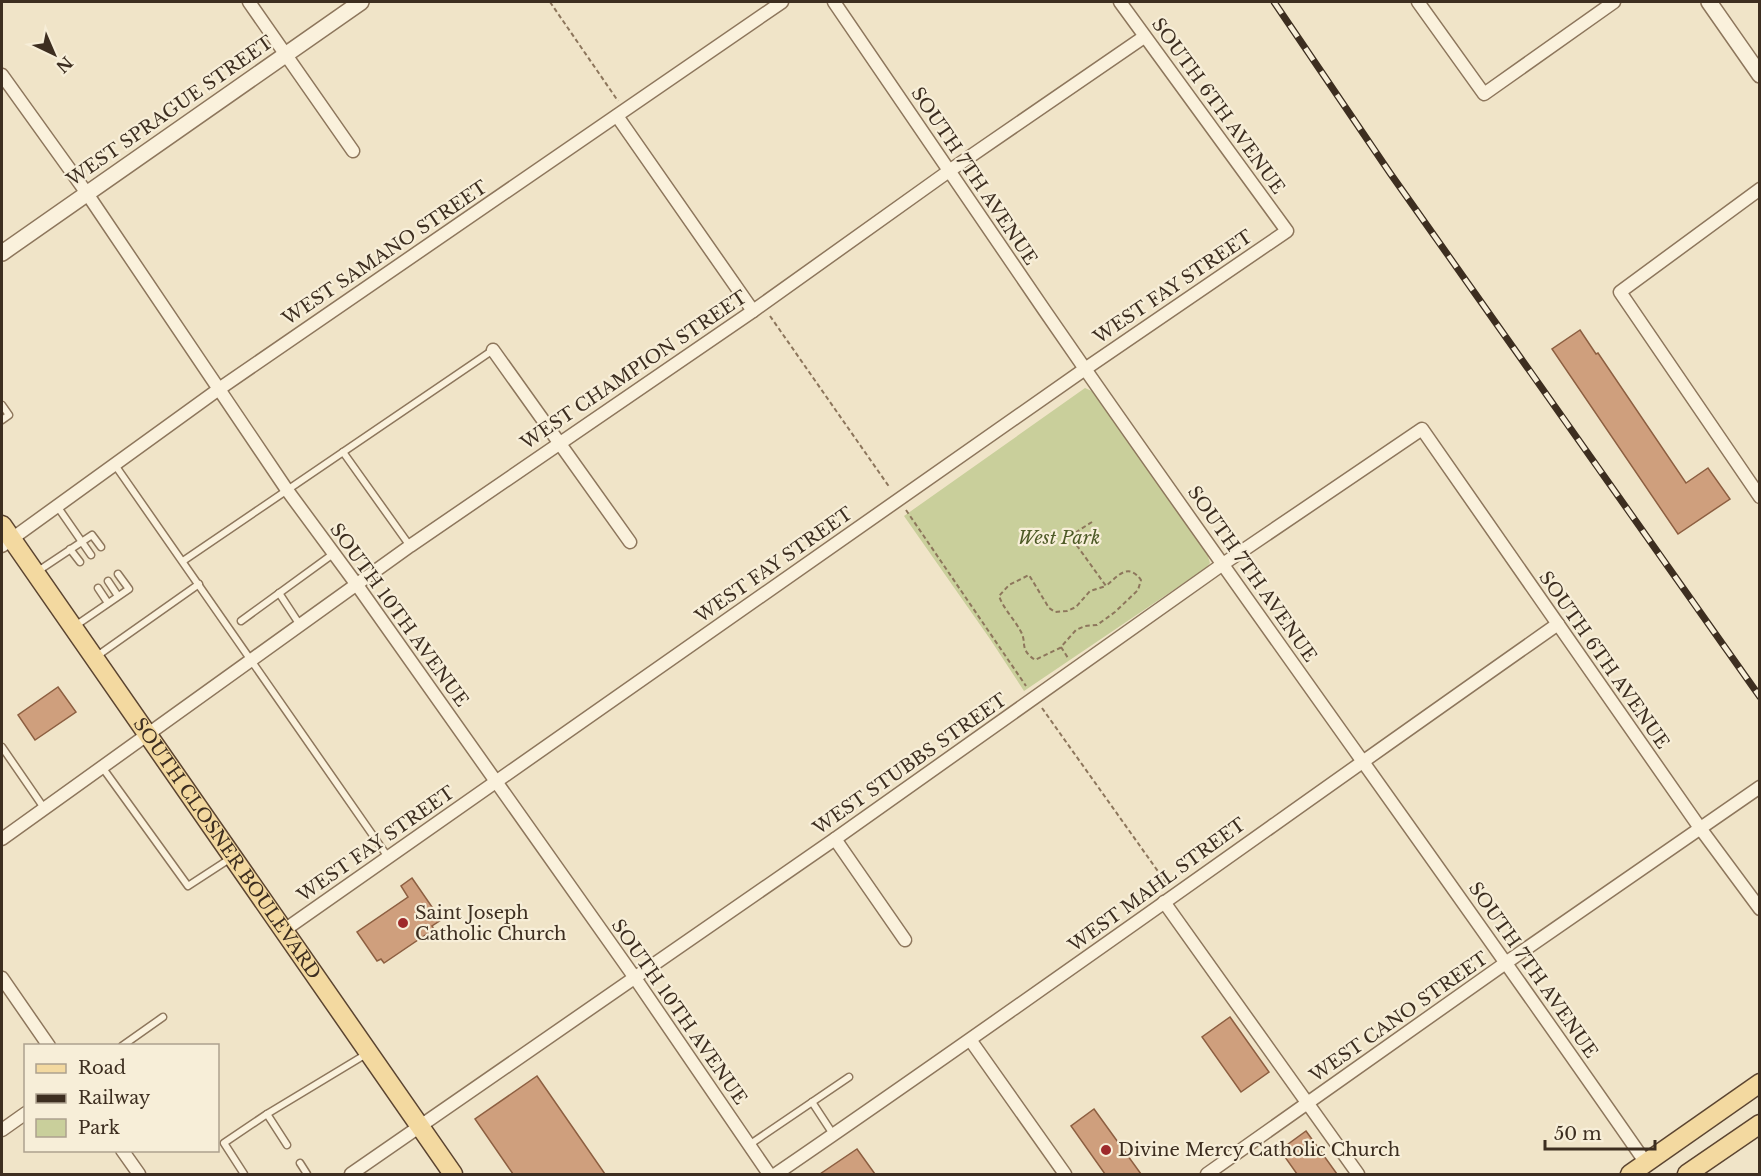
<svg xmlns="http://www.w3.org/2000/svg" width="1761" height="1176" viewBox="0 0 1761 1176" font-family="'Libre Baskerville',serif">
<rect width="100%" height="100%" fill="#f0e4c8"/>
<polygon fill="#c9cf9b" points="1085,388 1094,392 1207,553 1210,563 1206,568 1024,691 990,639 904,516"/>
<g fill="#cf9f7d" stroke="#8d5f41" stroke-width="1.5">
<polygon points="1580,330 1596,354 1598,353 1686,483 1708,468 1730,499 1678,534 1552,349"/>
<polygon points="58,687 76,712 35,740 18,715"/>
<polygon points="412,878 441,920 432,926 434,929 384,963 381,959 377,961 357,932 408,897 401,886"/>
<polygon points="1230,1017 1269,1072 1241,1092 1202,1037"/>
<polygon points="537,1076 605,1174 513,1174 475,1119"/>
<polygon points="1094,1109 1141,1174 1105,1174 1071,1126"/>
<polygon points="1306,1131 1337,1174 1297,1174 1280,1150"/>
<polygon points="857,1149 875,1174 820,1174"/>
</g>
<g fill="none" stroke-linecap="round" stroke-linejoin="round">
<defs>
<g id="service">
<polyline points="2,405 9,415 2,420"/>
<polyline points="343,452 410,546"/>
<polyline points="115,465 388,857"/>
<polyline points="57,506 91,555"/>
<polyline points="70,549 80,562"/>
<polyline points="183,561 493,350"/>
<polyline points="38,571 92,535 101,547"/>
<polyline points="108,581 118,596"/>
<polyline points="98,588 108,603"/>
<polyline points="279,593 300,625"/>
<polyline points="241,621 333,554"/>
<polyline points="75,626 129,589 118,574"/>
<polyline points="97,656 199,584"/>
<polyline points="2,747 44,808"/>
<polyline points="102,767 188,886 231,858"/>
<polyline points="122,1046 163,1017"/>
<polyline points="812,1102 833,1134"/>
<polyline points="267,1114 287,1145"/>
<polyline points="749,1145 849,1077"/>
<polyline points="300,1163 307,1174"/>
<polyline points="244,1174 224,1143 267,1114 368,1053"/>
</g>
<g id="minor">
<polyline points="249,2 353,151"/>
<path d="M834 2C916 123 999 245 1083 366 1269 633 1461 896 1646 1163"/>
<polyline points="1418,2 1484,94 1614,2"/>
<polyline points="2,75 86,192 287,490 357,585 635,978 769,1174"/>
<polyline points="617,116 753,311"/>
<polyline points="1760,189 1620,292 1760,497"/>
<polyline points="493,350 630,542"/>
<polyline points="2,546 219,389 782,2"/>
<polyline points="2,839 410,546 753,311 949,171 1144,37"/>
<polyline points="835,839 905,940"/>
<polyline points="1164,902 1358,1174"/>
<polyline points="283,931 1085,369 1287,231 1120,2"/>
<polyline points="2,978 49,1046"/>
<polyline points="971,1041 1065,1174"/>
<polyline points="2,1130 26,1113"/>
<polyline points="122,1150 139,1174"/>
<polyline points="351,1174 835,839 1223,564 1422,429 1700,828 1760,909"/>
<path d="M776 1174C1039 994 1297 807 1558 624"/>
<polyline points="1207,1174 1507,962 1760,787"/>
</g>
<g id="tertiary">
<polyline points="1709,2 1760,75"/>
<polyline points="2,253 361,2"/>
</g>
<g id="primary">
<path id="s1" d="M2 525 453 1174"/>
<polyline points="1630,1174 1760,1083"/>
<polyline points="1687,1174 1760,1124"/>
</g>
</defs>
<use href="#service" stroke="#8d765c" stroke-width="9"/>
<use href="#minor" stroke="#8d765c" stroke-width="15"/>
<use href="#tertiary" stroke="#8d765c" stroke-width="18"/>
<use href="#primary" stroke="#5b4430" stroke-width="21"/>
<g stroke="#8d765c" stroke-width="2" stroke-dasharray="4.5 3" stroke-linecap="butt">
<polyline points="550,2 618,101"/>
<polyline points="770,316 890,488"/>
<polyline points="906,510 1026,686"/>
<path d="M1092 522 1070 536 1106 586C1118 576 1128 562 1141 580L1138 590 1115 612 1097 625 1085 626 1076 630 1060 648 1035 660C1018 648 1028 643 1020 630 1014 619 1003 608 999 596L1009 585 1029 575 1049 608 1055 612 1067 611 1076 607 1090 591 1106 586"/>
<polyline points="1061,647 1068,658"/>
<polyline points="1042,708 1167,884"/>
</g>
<use href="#service" stroke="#faf1dc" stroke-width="6"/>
<use href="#minor" stroke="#faf1dc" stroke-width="12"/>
<use href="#tertiary" stroke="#faf1dc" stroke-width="15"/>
<use href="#primary" stroke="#f3d9a0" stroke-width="18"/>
<defs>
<polyline id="rail" points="1274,2 1390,173 1760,697"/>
</defs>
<use href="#rail" stroke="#3d2e20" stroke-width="7"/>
<use href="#rail" stroke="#f7eed8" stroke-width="4.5" stroke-dasharray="14" stroke-linecap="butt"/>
</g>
<g fill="#9e2a2b" stroke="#f7eed8" stroke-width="2">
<circle cx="403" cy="923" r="6"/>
<circle cx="1106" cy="1150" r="6"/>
</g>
<g text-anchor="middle" stroke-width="4.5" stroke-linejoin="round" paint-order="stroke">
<g font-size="18" fill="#3d2e20" stroke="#f7eed8">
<text transform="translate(1218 106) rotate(54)" y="6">SOUTH 6TH AVENUE</text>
<text transform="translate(170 111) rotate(-35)" y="6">WEST SPRAGUE STREET</text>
<text transform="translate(974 176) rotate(56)" y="6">SOUTH 7TH AVENUE</text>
<text transform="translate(385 253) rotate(-34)" y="6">WEST SAMANO STREET</text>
<text transform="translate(1173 287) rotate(-34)" y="6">WEST FAY STREET</text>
<text transform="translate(634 370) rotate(-34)" y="6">WEST CHAMPION STREET</text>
<text transform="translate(774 565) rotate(-35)" y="6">WEST FAY STREET</text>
<text transform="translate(1252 574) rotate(55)" y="6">SOUTH 7TH AVENUE</text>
<text transform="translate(399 615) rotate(54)" y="6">SOUTH 10TH AVENUE</text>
<text transform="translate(1604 660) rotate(55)" y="6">SOUTH 6TH AVENUE</text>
<text transform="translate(910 764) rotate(-35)" y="6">WEST STUBBS STREET</text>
<text transform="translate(376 844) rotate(-35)" y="6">WEST FAY STREET</text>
<text dy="6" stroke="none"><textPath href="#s1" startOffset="394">SOUTH CLOSNER BOULEVARD</textPath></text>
<text transform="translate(1157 885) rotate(-36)" y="6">WEST MAHL STREET</text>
<text transform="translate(1533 970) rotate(55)" y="6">SOUTH 7TH AVENUE</text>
<text transform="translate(679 1012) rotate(55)" y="6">SOUTH 10TH AVENUE</text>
<text transform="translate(1399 1017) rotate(-35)" y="6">WEST CANO STREET</text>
</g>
<g font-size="18" font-style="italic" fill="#4d5a26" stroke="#f7eed8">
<text x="1059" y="544">West Park</text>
</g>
<g font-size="18" fill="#3d2e20" stroke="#f7eed8" text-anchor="start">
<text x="415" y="919">Saint Joseph<tspan x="415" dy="21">Catholic Church</tspan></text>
<text x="1118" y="1156">Divine Mercy Catholic Church</text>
</g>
</g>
<rect width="1761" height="1176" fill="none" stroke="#3d2e20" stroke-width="6"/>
<rect x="24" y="1044" width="195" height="108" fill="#f7eed8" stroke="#ada18e" stroke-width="1.5"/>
<rect x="36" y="1064" width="30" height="9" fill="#f3d9a0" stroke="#ada18e" stroke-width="1.5"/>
<text x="78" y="1074" font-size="18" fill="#3d2e20">Road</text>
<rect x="36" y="1094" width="30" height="9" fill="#3d2e20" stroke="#ada18e" stroke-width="1.5"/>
<text x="78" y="1104" font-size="18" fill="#3d2e20">Railway</text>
<rect x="36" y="1119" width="30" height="18" fill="#c9cf9b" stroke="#ada18e" stroke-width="1.5"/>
<text x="78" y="1134" font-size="18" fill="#3d2e20">Park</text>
<g transform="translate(54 54) rotate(136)" stroke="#f7eed8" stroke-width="4.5" paint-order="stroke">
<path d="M0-4.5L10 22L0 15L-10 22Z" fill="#3d2e20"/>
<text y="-9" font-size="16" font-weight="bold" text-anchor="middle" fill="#3d2e20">N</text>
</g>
<path d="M1545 1140v9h110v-9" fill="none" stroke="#3d2e20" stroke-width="3"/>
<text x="1554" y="1140" font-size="18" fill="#3d2e20" stroke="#f7eed8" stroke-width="4.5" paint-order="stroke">50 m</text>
</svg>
